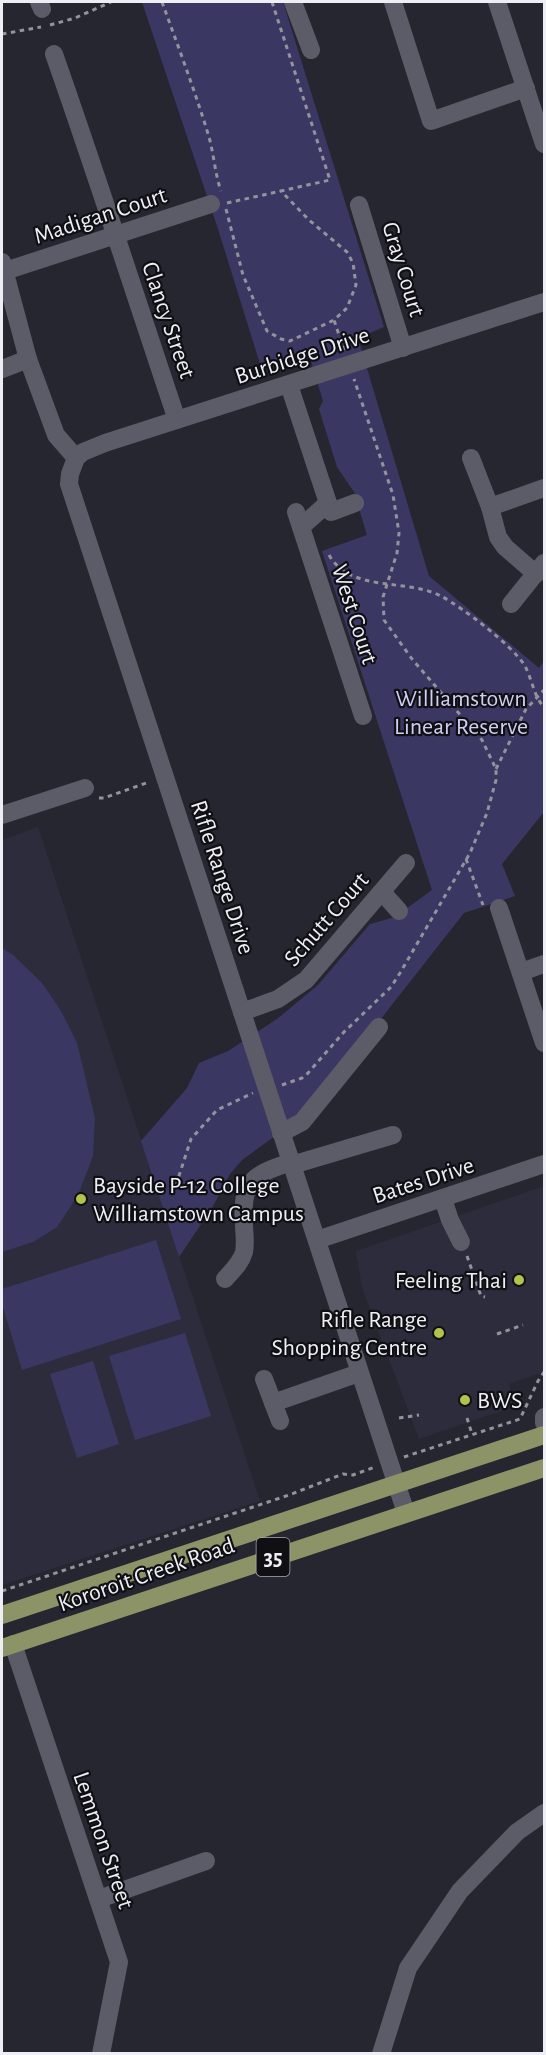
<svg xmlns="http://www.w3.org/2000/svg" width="546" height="2055" viewBox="0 0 546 2055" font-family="'Alegreya Sans',sans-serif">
<rect width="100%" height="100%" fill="#262630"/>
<g fill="#2c2c3c">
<polygon points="38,827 260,1501 2,1585 2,840"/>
<polygon points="544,1186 544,1372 509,1384 516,1406 419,1439 362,1288 356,1251"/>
</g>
<g fill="#3a3863">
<polygon points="142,2 283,2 384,327 358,338 429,576 539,668 544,661 544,812 502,864 515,896 464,913 307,1113 242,1160 230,1174 212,1208 179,1257 141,1141 187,1088 199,1063 228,1051 277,1019 318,985 370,924 395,917 432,890 322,551 367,535 354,492 337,467 319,409 323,401 308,352 261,367 218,229"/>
<polygon points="2,948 13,955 42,983 61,1011 77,1043 95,1118 93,1156 78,1195 57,1227 33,1242 2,1252"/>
<polygon points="156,1240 181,1319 22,1370 2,1304 2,1289"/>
<polygon points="185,1333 211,1416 135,1440 109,1356"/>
<polygon points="93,1361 119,1444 77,1458 50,1374"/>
</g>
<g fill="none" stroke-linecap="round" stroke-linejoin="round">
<g stroke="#93939b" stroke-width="3" stroke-dasharray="4.5 4.5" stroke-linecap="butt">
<path d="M162 2C178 46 195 91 209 137 214 155 215 174 221 191"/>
<polyline points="272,2 330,180 281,191 309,220 347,252 353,263 356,285 347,308 334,320 344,350"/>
<polyline points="50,25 75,18 111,2"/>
<polyline points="2,34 41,27"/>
<polyline points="227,203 281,191"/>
<polyline points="226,209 243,275 267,331 281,339 290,341 334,320"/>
<path d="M329 555C351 593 406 578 441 596 463 608 512 645 525 666 532 679 534 697 544 707"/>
<polyline points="496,769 526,709 544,690"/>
<polyline points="99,798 104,798 149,782"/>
<polyline points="466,859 483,905"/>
<polyline points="282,1085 302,1078 308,1073 344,1032 391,987 400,973 470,853 487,813 496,780 496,769 482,740 412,659 384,620 383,597 397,553 399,533 393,495 354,379"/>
<polyline points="176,1185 191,1139 217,1110 253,1093"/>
<polyline points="467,1256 481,1296 485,1297"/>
<polyline points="497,1334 523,1325"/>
<polyline points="399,1418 419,1415"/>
<polyline points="467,1418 472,1434"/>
<polyline points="404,1457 520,1419 538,1381 544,1372"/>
<polyline points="2,1591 289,1495 343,1474 353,1475 375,1467"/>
</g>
<g stroke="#5b5c67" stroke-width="18">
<polyline points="39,2 42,9"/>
<polyline points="293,2 311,50"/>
<polyline points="393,2 431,121 526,88"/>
<polyline points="497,2 544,144"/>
<path d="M54 54C97 176 136 298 177 420"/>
<polyline points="359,205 403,348"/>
<polyline points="2,262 28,359 56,435 76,458 70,474 69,484 406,1513"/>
<polyline points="5,271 211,204"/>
<polyline points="2,369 28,359"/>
<polyline points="289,385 331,512 355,503"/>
<polyline points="76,458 83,452 105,443 544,302"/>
<polyline points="471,458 490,507 498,537 505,547 536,574"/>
<polyline points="490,507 544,488"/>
<polyline points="296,512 363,716"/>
<polyline points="301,527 328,503"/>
<polyline points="511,604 544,563"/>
<polyline points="2,815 85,788"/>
<polyline points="382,892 399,911"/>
<polyline points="499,908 544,1043"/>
<polyline points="521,972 544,964"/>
<polyline points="242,1012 278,999 306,980 406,863"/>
<polyline points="281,1133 302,1122 379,1027"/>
<polyline points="292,1165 393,1135"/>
<polyline points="443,1199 450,1220 461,1242"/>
<polyline points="317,1240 544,1164"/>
<path d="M225 1279C232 1271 241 1263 244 1252 246 1243 244 1233 244 1224 241 1181 252 1175 291 1162"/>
<polyline points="264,1379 280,1421"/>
<polyline points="273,1403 359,1373"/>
<polyline points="544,1417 544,1423"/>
<polyline points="13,1644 119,1962 101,2054"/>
<polyline points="99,1899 206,1861"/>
<polyline points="381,2054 408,1968 460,1891 517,1832 544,1813"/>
</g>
<g stroke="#8c9467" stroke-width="18">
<polyline points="2,1615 544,1435"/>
<polyline points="2,1648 544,1468"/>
</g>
</g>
<g fill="#b3c24b" stroke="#0f0f14" stroke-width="2">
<circle cx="81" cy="1199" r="6"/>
<circle cx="519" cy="1280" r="6"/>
<circle cx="439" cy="1333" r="6"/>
<circle cx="465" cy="1400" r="6"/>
</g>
<g text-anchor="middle" stroke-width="4.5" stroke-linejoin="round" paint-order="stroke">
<rect fill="#0f0f14" stroke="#ababb2" stroke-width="1.5" x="256.5" y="1538" width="33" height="38" rx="4.5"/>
<g font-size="22" font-weight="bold" fill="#eeeef5">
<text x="273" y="1565">35</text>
</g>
<g font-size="24" fill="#eeeef5" stroke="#0f0f14">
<text transform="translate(100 215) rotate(-18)" y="8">Madigan Court</text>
<text transform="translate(404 269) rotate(73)" y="8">Gray Court</text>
<text transform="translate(169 320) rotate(71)" y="8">Clancy Street</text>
<text transform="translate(302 355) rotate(-18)" y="8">Burbidge Drive</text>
<text transform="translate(355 614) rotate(72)" y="8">West Court</text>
<text transform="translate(223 877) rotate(72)" y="8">Rifle Range Drive</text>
<text transform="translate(326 919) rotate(-49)" y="8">Schutt Court</text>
<text transform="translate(423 1180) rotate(-18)" y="8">Bates Drive</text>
<text transform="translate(146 1574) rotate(-19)" y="8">Kororoit Creek Road</text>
<text transform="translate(104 1840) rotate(71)" y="8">Lemmon Street</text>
</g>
<g font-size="24" fill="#cecff4" stroke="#0f0f14">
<text x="461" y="706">Williamstown<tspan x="461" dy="28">Linear Reserve</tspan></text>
</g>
<g font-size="24" fill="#eeeef5" stroke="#0f0f14" text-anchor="start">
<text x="93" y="1193">Bayside P-12 College<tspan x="93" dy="28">Williamstown Campus</tspan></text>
<text x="507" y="1288" text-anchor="end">Feeling Thai</text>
<text x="427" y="1327" text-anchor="end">Rifle Range<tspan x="427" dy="28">Shopping Centre</tspan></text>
<text x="477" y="1408">BWS</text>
</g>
</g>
<rect width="546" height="2055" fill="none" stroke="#eeeef5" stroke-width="6"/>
</svg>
